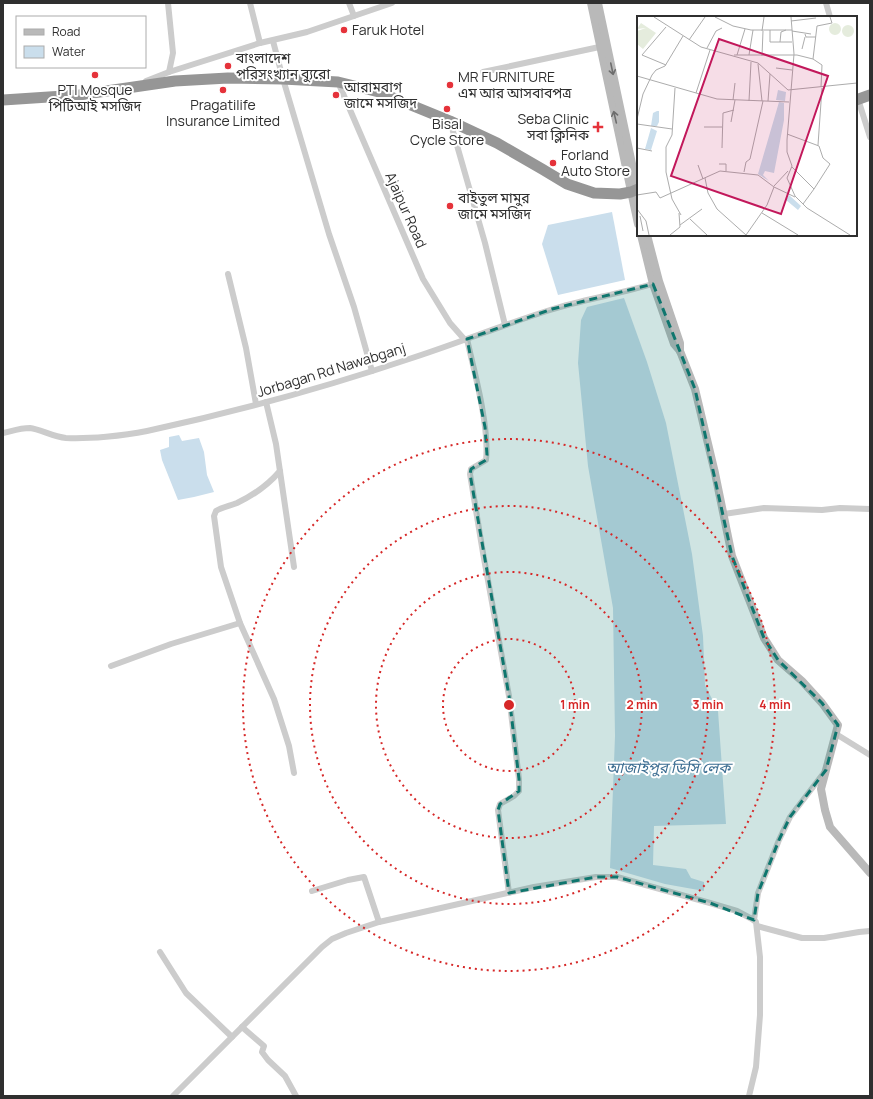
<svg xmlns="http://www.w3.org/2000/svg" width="873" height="1099" viewBox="0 0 873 1099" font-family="Manrope,'Noto Sans Bengali',sans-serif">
<rect width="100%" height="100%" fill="#fff"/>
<g fill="#cadeec">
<polygon points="612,212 625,280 558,295 542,244 548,225"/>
<polygon points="624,298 647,362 666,423 692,554 703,636 705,685 718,711 726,824 654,826 653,865 686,869 691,878 704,882 704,891 665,884 610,868 615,736 613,608 588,466 578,363 581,320 587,307"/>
<polygon points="179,435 182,441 199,438 204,452 207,475 214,492 194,497 178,500 162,460 160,450 169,447 169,437"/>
</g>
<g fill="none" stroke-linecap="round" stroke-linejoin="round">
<g stroke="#ccc" stroke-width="6">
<polyline points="168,3 173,53 169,72"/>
<polyline points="250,3 260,43"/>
<polyline points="349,3 354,16"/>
<polyline points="826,3 830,17"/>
<polyline points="273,41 283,79 329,234 354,307 372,371"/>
<polyline points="483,72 604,46"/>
<polyline points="146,81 169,72 260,43 307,32 392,3"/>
<polyline points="338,82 423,279 450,323 465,340"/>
<polyline points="858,99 870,137"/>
<polyline points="450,121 485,243 505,325"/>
<polyline points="228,274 246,348 256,404"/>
<path d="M467 339C472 362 478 384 482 407 485 424 488 443 486 460L471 469 470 474 483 553 509 696 519 779V791L514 796 500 804 498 810 509 893"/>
<polyline points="266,402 276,444 294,567"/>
<path d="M3 433C12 431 20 428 30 428 40 429 53 437 66 438 89 439 123 436 147 431 235 412 323 388 409 359 456 344 502 325 550 310 584 299 621 294 655 283"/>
<path d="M280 471C268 485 254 495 237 503 230 506 222 507 216 511L214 516 221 567 240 623 274 699 289 746 294 773"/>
<polyline points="724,514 764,508 822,510 840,508 870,509"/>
<polyline points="111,666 171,644 240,623"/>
<polyline points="836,734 870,755"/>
<polyline points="312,891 348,880 364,877 379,922"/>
<polyline points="754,920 758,893 779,840 790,817 823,774"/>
<polyline points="757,926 802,938 824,938 859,932 870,931"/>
<polyline points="160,952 186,993 232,1037"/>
<polyline points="242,1027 264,1046 262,1052 268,1060 285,1076 296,1096"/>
<polyline points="173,1096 322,947 332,939 346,933 379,922 534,887 596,877 617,877 710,903 737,911 752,919 756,922 760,957 760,1015 756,1067 749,1096"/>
</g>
<g stroke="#b9b9b9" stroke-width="8">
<polyline points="591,3 638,224"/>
<polyline points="598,3 638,192"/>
<polyline points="641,235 653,284 674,344 680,351 695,389 715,473 732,556 764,638 778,660 802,681 822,703 838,725 821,789 825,810 830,827 870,873"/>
<polyline points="647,235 659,281 680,343 680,351"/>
</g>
<g stroke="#969696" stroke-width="11">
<polyline points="3,100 79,95 175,81 228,78 283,79 338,82 379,92 450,121 497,143 542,169 567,184 594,193 620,194 631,192 638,189"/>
<polyline points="856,100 870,95"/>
</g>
</g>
<defs><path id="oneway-shaft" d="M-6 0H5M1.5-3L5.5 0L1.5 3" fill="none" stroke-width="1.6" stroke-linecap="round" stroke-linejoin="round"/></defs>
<g stroke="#6d6d6d">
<use href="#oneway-shaft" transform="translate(612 69) rotate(78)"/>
<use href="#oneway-shaft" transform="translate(615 117) rotate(-103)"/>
</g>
<path fill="#0f766e" fill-opacity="0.2" stroke="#0f766e" stroke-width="3" stroke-dasharray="8 5" stroke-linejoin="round" d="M653 284 695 389 732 556 764 638 778 660 822 703 838 725 826 770 790 817 779 840 758 893 754 920 710 903 617 877H596L509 893 498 810 500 804 519 791V779L509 696 470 474 471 469 486 460 487 455 485 427 467 339 552 309Z"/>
<g fill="none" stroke="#d62828" stroke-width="2" stroke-dasharray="2 4">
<circle cx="509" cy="705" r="66"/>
<circle cx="509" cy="705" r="133"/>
<circle cx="509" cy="705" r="199"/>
<circle cx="509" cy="705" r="266"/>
</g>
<g fill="#e5323a" stroke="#fff" stroke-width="1.5">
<circle cx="344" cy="30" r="4"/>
<circle cx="228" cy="66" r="4"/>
<circle cx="95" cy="75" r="4"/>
<circle cx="450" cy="85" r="4"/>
<circle cx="223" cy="90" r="4"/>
<circle cx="336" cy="95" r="4"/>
<circle cx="447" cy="109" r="4"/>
<path d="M596 121h4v4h4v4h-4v4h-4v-4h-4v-4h4z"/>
<circle cx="553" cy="163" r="4"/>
<circle cx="450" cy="206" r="4"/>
</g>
<g text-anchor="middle" stroke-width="4" stroke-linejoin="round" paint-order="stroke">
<g font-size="14" fill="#2f2f2f" stroke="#fff" text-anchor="start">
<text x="352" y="35">Faruk Hotel</text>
<text x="236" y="63">বাংলাদেশ<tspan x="236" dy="16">পরিসংখ্যান ব্যুরো</tspan></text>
<text x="458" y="82">MR FURNITURE<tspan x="458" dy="16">এম আর আসবাবপত্র</tspan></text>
<text x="344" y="92">আরামবাগ<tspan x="344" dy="16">জামে মসজিদ</tspan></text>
<text x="95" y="95" text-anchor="middle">PTI Mosque<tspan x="95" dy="16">পিটিআই মসজিদ</tspan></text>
<text x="223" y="110" text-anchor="middle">Pragatilife<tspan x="223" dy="16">Insurance Limited</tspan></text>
<text x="589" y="124" text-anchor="end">Seba Clinic<tspan x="589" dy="16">সবা ক্লিনিক</tspan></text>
<text x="447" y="129" text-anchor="middle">Bisal<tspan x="447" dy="16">Cycle Store</tspan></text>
<text x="561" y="160">Forland<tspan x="561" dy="16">Auto Store</tspan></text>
<text x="458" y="203">বাইতুল মামুর<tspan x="458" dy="16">জামে মসজিদ</tspan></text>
</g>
<g font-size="14" fill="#2f2f2f" stroke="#fff">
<text transform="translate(406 210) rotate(66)" y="5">Ajaipur Road</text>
<text transform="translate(331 370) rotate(-17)" y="5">Jorbagan Rd Nawabganj</text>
</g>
<g font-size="15" font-style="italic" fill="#3d6e92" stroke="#fff">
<text x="668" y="773">আজাইপুর ডিসি লেক</text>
</g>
</g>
<g transform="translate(637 16)">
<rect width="220" height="220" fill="#fff"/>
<path d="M192 13a6 6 0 1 1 12 0a6 6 0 1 1-12 0ZM4 7 19 17 6 33 0 28V15L9 12 0 13ZM205 15a6 6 0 1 1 12 0a6 6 0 1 1-12 0Z" fill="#e5ecdd"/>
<path d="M141 74 149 76 148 85 139 84ZM142 86 147 87V104L137 157 128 155 126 159 132 165 121 158ZM20 95H22V106L20 110H14L16 97ZM14 112 20 115 14 134 8 133ZM152 179 164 190 161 194 149 184Z" fill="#cadeec"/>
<path fill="none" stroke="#acacac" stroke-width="1" d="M17 1 64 31 121 47 151 74 220 67M78 1 96 10 114 14H155M154 1 157 38M154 5 179 2M133 14V26H155M125 15 127 1M155 15 174 18M168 18 169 21H179M52 24 68 1M143 26 144 16 149 14M70 32 79 15 85 12M165 33 168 21M157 38 150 124V136L155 150 150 162 158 180 170 192 213 219M97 39H160L176 43M100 39 108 13M112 39 116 14M125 40 126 15M176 43 180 10 195 7 193 1M176 43 185 49 184 71M121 48 125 85M29 49 5 39 29 11M139 52 155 54M0 60 80 83 152 86M38 72 35 119 29 131V156L35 183 44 199M59 77 73 34M96 84 98 67M112 85 114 46M131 85 133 58M0 103 6 78 15 59 19 54 28 50 46 20M94 106 98 84M0 108 35 113M67 111H85M150 118 182 130 186 142 193 148 177 173M181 129 185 72M0 132 15 135M85 132 86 97 97 94M82 148H89V155M61 149 66 163M155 151 177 173 166 188M107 156 109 146 113 143 126 85M68 162 71 177 80 193 109 219M137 170 151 155M137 171 158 181M0 179 19 176 23 182 83 155 121 159 137 171 130 189 109 219M0 193 9 205 12 219M125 197 161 219M3 200 6 215M53 203 70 219M43 209 65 193M33 219 43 211 42 197"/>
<path fill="#c2185b" fill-opacity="0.15" stroke="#c2185b" stroke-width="2" d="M82 23 191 60 144 198 34 160Z"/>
<rect width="220" height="220" fill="none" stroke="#2f2f2f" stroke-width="2"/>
</g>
<circle cx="509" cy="705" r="6" fill="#d62828" stroke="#fff" stroke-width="2"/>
<g font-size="12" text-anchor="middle" font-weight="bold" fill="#d62828" stroke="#fff" stroke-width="4" stroke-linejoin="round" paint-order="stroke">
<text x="575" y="709">1 min</text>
<text x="642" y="709">2 min</text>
<text x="708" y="709">3 min</text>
<text x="775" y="709">4 min</text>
</g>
<rect width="873" height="1099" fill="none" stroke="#2f2f2f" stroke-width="8"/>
<rect x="16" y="16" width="130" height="52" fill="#ffffff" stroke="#acacac"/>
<rect x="24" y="29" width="20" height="6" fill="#b9b9b9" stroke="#acacac"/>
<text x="52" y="36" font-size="12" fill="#2f2f2f">Road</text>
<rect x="24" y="46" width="20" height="12" fill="#cadeec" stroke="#acacac"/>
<text x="52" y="56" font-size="12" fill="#2f2f2f">Water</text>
</svg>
